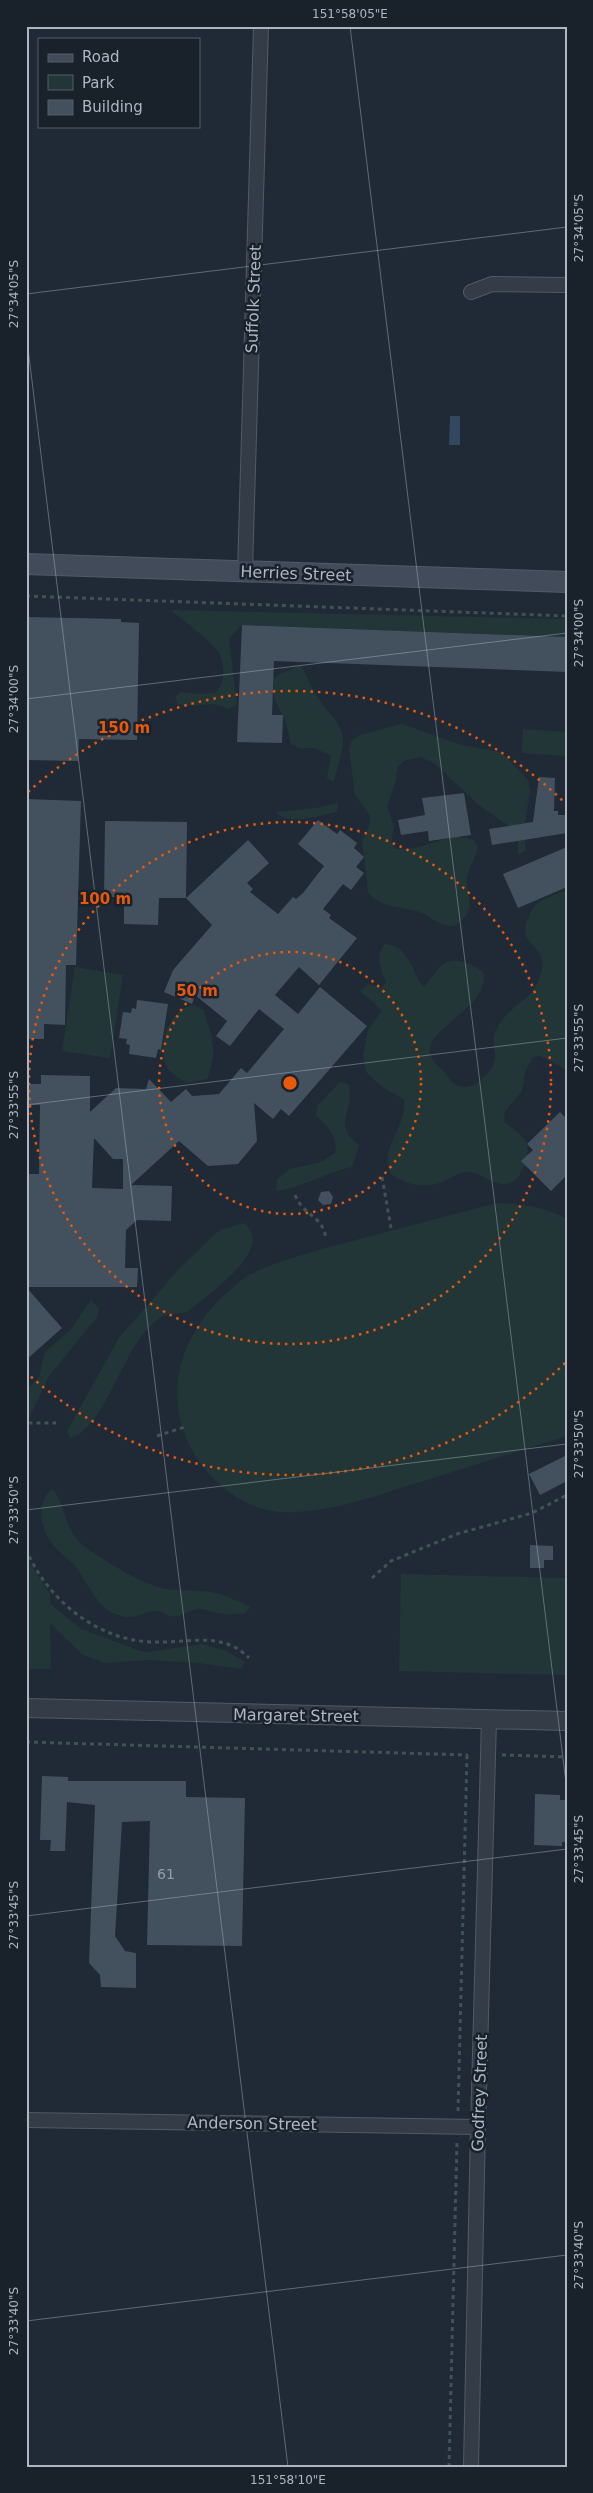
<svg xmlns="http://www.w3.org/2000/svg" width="593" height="2493" viewBox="0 0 593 2493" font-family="'DejaVu Sans',sans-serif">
<rect width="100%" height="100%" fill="#202a36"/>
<g fill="#223637">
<path d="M171 610 567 619V637L242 625 229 638 237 705 229 709 215 704 185 706 178 704 175 697 181 692 197 694 215 693C226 682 225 667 219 653 214 643 181 619 171 610Z"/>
<path d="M301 665C307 678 313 691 321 702 330 716 344 725 343 743 342 755 337 769 334 781L327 779 331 756 315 748H299L291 744 286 722 274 698 273 680 278 675Z"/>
<path d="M402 724 461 745 501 752 512 763 528 780 530 791 525 822V851L518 855V838L515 830 480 806 434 763 420 757 404 761 398 766 395 784 387 806 394 826 391 842 396 849 415 848 456 836 474 840 478 847C476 858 469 866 467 877 465 893 477 906 462 920 458 924 454 927 449 926 436 924 428 914 417 911 400 907 379 907 368 892L362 840 370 824V816L355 794 349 749 352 740 360 735Z"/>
<polygon points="523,729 567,732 567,756 522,753"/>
<path d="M338 803 337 812C319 815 289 827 276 812L317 808Z"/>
<path d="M567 890V1070L540 1056 533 1057 525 1072 522 1091 505 1111 504 1122C522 1136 533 1140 525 1164 523 1169 519 1177 515 1180 497 1193 481 1169 464 1172 456 1174 448 1180 440 1183 421 1188 405 1185 390 1173 380 1147 407 1126 404 1100L380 1085 366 1072 363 1055 368 1030 382 1010 360 991 368 984 381 988 386 982C381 969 374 956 385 944 409 946 412 971 423 987 430 981 433 974 439 968 450 954 472 963 483 972 493 1007 419 1030 431 1057 434 1063 442 1069 446 1074 451 1082 457 1088 467 1087 475 1086 481 1080 486 1075 504 1057 488 1046 496 1030 510 1002 536 1002 542 968 545 952 532 948 526 936 522 927 531 908 539 902 547 897 558 894 567 890Z"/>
<polygon points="75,967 123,975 110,1058 62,1051"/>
<path d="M194 1005 203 1010C213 1038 218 1051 207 1079L187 1083C179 1078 170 1074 166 1065 157 1043 170 1008 194 1005Z"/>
<path d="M340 1082 348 1084C357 1108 330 1123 359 1145L352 1167C329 1171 293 1192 276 1190L277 1180 290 1169 321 1162 335 1153C339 1136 327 1127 316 1115L317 1106Z"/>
<path d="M498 1203C523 1204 544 1207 567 1219V1436C518 1451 469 1467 420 1482 374 1496 329 1514 280 1512 243 1510 207 1479 191 1448 161 1391 183 1330 229 1291 235 1286 242 1279 249 1275 280 1260 312 1252 345 1243 396 1229 447 1216 498 1203Z"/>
<path d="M244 1223C277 1248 207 1295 189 1311 181 1315 172 1312 163 1316 157 1320 147 1328 143 1334 122 1359 100 1432 70 1438L67 1431 119 1338 178 1270 213 1236 220 1230Z"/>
<polygon points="91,1300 99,1309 97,1317 49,1376 26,1424 26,1391 39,1377 45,1352 71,1329"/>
<path d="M52 1489C65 1501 63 1529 83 1545 99 1558 141 1583 161 1588 177 1592 194 1589 211 1592 224 1594 237 1601 250 1607L245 1613C237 1614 227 1615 219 1613 212 1613 204 1607 196 1609 188 1611 180 1618 171 1616 165 1615 160 1610 153 1611 145 1612 136 1618 127 1617 98 1614 90 1585 75 1566 69 1559 61 1554 55 1547 41 1531 34 1505 52 1489Z"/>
<polygon points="26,1557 50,1594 50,1604 81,1629 140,1651 148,1652 202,1644 226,1651 245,1662 241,1669 198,1663 149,1660 104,1663 82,1654 50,1623 51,1669 26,1669"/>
<polygon points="401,1574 567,1578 567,1675 399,1671"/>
</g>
<polygon fill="#33475e" points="450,416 460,416 460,445 449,445"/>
<g fill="#43505e" fill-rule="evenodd">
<polygon points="26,617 121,619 121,622 139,623 137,740 79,739 78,761 26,760"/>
<polygon points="242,625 567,637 567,672 274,661 272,715 283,715 282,743 237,742"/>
<polygon points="539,777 555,778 554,811 558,811 558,815 567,815 567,833 492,845 489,829 533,822"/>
<polygon points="464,793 471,835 429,841 428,831 401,835 398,820 425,815 422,798"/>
<polygon points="26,799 81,801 76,965 66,965 65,1025 44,1024 44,1039 26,1039"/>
<path d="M318 820 337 834 340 830 357 843 354 848 364 857 356 867 364 873 351 890 343 884 323 909 331 915 329 918 357 938 319 985 299 967 275 995 298 1014 320 987 367 1026 289 1116 281 1109 273 1119 254 1103 257 1141 238 1164 208 1166 179 1141 131 1185 172 1186 171 1221 137 1220 126 1230 125 1268H138L137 1287H26V1174H39L40 1105H26V1084H41V1075L90 1076V1112L116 1088 146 1089 149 1079 171 1102 186 1089 192 1096 219 1094 241 1068 247 1073 284 1029 259 1009 230 1046 216 1036 227 1021 195 995 192 1004 164 992 173 970 212 925 186 898 248 840 269 863 247 883 253 889 250 892 278 914 293 897 296 899 303 893 324 866 298 844ZM94 1138 113 1159H123V1189L92 1188Z"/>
<polygon points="105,821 187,822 186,898 159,898 158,925 124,924 124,906 121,906 121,897 104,897"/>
<polygon points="567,847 567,887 518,908 503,874"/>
<polygon points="137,1000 168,1004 161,1050 158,1049 156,1058 129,1054 130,1045 126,1044 127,1039 119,1038 123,1012 131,1013 132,1008 136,1009"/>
<polygon points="560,1112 567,1119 567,1175 551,1191 521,1161 533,1150 527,1144"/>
<polygon points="329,1191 333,1197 331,1204 323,1205 318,1200 321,1192"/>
<polygon points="26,1287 62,1328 26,1360"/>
<polygon points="567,1455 567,1481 540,1495 529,1474"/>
<polygon points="530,1545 553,1546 553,1560 544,1560 544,1568 530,1568"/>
<polygon points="42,1776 68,1777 68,1781 186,1781 186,1797 245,1798 242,1946 147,1945 150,1821 122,1822 115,1936 125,1951 136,1953 136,1988 101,1987 100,1975 89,1963 95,1805 67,1802 65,1851 50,1851 51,1840 40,1840"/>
<polygon points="535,1794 560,1795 560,1800 567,1800 567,1842 562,1842 562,1846 534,1845"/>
</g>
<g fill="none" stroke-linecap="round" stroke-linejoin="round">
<defs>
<g id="minor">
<polyline points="471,292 492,284 567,285"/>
<polyline points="245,571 261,26"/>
<polyline points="26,2120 478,2127"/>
<polyline points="471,2467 478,2127 489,1719"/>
</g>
<polyline id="tertiary" points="26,1708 567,1721"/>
<polyline id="secondary" points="26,564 567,582"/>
</defs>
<use href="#minor" stroke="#515a65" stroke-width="16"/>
<use href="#tertiary" stroke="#515a65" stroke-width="20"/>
<use href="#secondary" stroke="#515a65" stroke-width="22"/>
<g stroke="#3f5355" stroke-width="3" stroke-dasharray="4 4" stroke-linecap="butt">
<polyline points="26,596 567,616"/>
<polyline points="382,1177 391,1228"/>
<path d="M295 1195C304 1217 323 1215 326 1239"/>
<polyline points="26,1431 29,1423 56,1423"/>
<polyline points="157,1436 185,1427"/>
<path d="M26 1549C47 1600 99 1642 155 1642 189 1643 223 1631 249 1658"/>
<polyline points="372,1578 391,1561 457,1534 532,1513 567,1495"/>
<polyline points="26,1742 468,1755"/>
<polyline points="502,1755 567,1757"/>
<polyline points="458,2111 467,1755"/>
<polyline points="449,2467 457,2140"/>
</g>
<use href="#minor" stroke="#333c47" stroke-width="14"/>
<use href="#tertiary" stroke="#333c47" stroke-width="18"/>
<use href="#secondary" stroke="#414b5a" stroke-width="20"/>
</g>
<path fill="none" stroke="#adb7c4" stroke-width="1" stroke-opacity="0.45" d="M350 26 567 1791M26 294 567 227M26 332 288 2467M26 699 567 633M26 1105 567 1038M26 1510 567 1444M26 1916 567 1849M26 2321 567 2255"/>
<g fill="none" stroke="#e8590c" stroke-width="2.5" stroke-dasharray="2.5 5">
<circle cx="290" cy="1083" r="131"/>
<circle cx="290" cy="1083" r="261"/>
<path d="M565 1363A392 392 0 0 1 28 1374M28 792A392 392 0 0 1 565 803"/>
</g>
<g text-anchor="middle" stroke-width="5" stroke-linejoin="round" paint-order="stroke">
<g font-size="14" fill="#929daa">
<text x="166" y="1879">61</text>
</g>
<g font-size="16" fill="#adb7c4" stroke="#19212b">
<text transform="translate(253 299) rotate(-88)" y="6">Suffolk Street</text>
<text transform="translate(296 573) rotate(2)" y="6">Herries Street</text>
<text transform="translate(296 1715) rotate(1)" y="6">Margaret Street</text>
<text transform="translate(479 2093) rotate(-88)" y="6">Godfrey Street</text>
<text transform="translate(252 2123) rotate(1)" y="6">Anderson Street</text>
</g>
</g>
<circle cx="290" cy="1083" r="8" fill="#e8590c" stroke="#19212b" stroke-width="2.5"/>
<g font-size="15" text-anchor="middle" font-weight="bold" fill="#e8590c" stroke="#19212b" stroke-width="5" stroke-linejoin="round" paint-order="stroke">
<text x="124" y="733">150 m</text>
<text x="105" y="904">100 m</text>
<text x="197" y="996">50 m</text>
</g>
<rect width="593" height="2493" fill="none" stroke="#19212b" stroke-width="55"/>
<rect x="38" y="38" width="162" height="90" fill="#19212b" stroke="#545d68"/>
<rect x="48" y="54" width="25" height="8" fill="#414b5a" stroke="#545d68"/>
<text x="82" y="62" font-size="15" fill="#adb7c4">Road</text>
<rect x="48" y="75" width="25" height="15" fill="#223637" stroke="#545d68"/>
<text x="82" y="88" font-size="15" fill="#adb7c4">Park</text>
<rect x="48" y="100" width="25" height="15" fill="#43505e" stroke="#545d68"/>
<text x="82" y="112" font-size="15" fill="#adb7c4">Building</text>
<rect x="28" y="28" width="538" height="2438" fill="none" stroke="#adb7c4" stroke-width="2"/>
<g font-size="12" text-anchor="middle" fill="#adb7c4">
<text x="350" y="18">151°58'05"E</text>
<text transform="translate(579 228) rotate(-90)" y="4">27°34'05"S</text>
<text transform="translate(14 294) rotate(-90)" y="4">27°34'05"S</text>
<text transform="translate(579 633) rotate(-90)" y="4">27°34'00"S</text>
<text transform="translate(14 699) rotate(-90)" y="4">27°34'00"S</text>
<text transform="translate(579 1038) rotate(-90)" y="4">27°33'55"S</text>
<text transform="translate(14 1105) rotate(-90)" y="4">27°33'55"S</text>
<text transform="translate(579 1444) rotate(-90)" y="4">27°33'50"S</text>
<text transform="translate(14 1510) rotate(-90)" y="4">27°33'50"S</text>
<text transform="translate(579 1849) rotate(-90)" y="4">27°33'45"S</text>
<text transform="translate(14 1915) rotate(-90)" y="4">27°33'45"S</text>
<text transform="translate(579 2255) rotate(-90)" y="4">27°33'40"S</text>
<text transform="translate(14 2321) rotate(-90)" y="4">27°33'40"S</text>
<text x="288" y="2484">151°58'10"E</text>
</g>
</svg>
